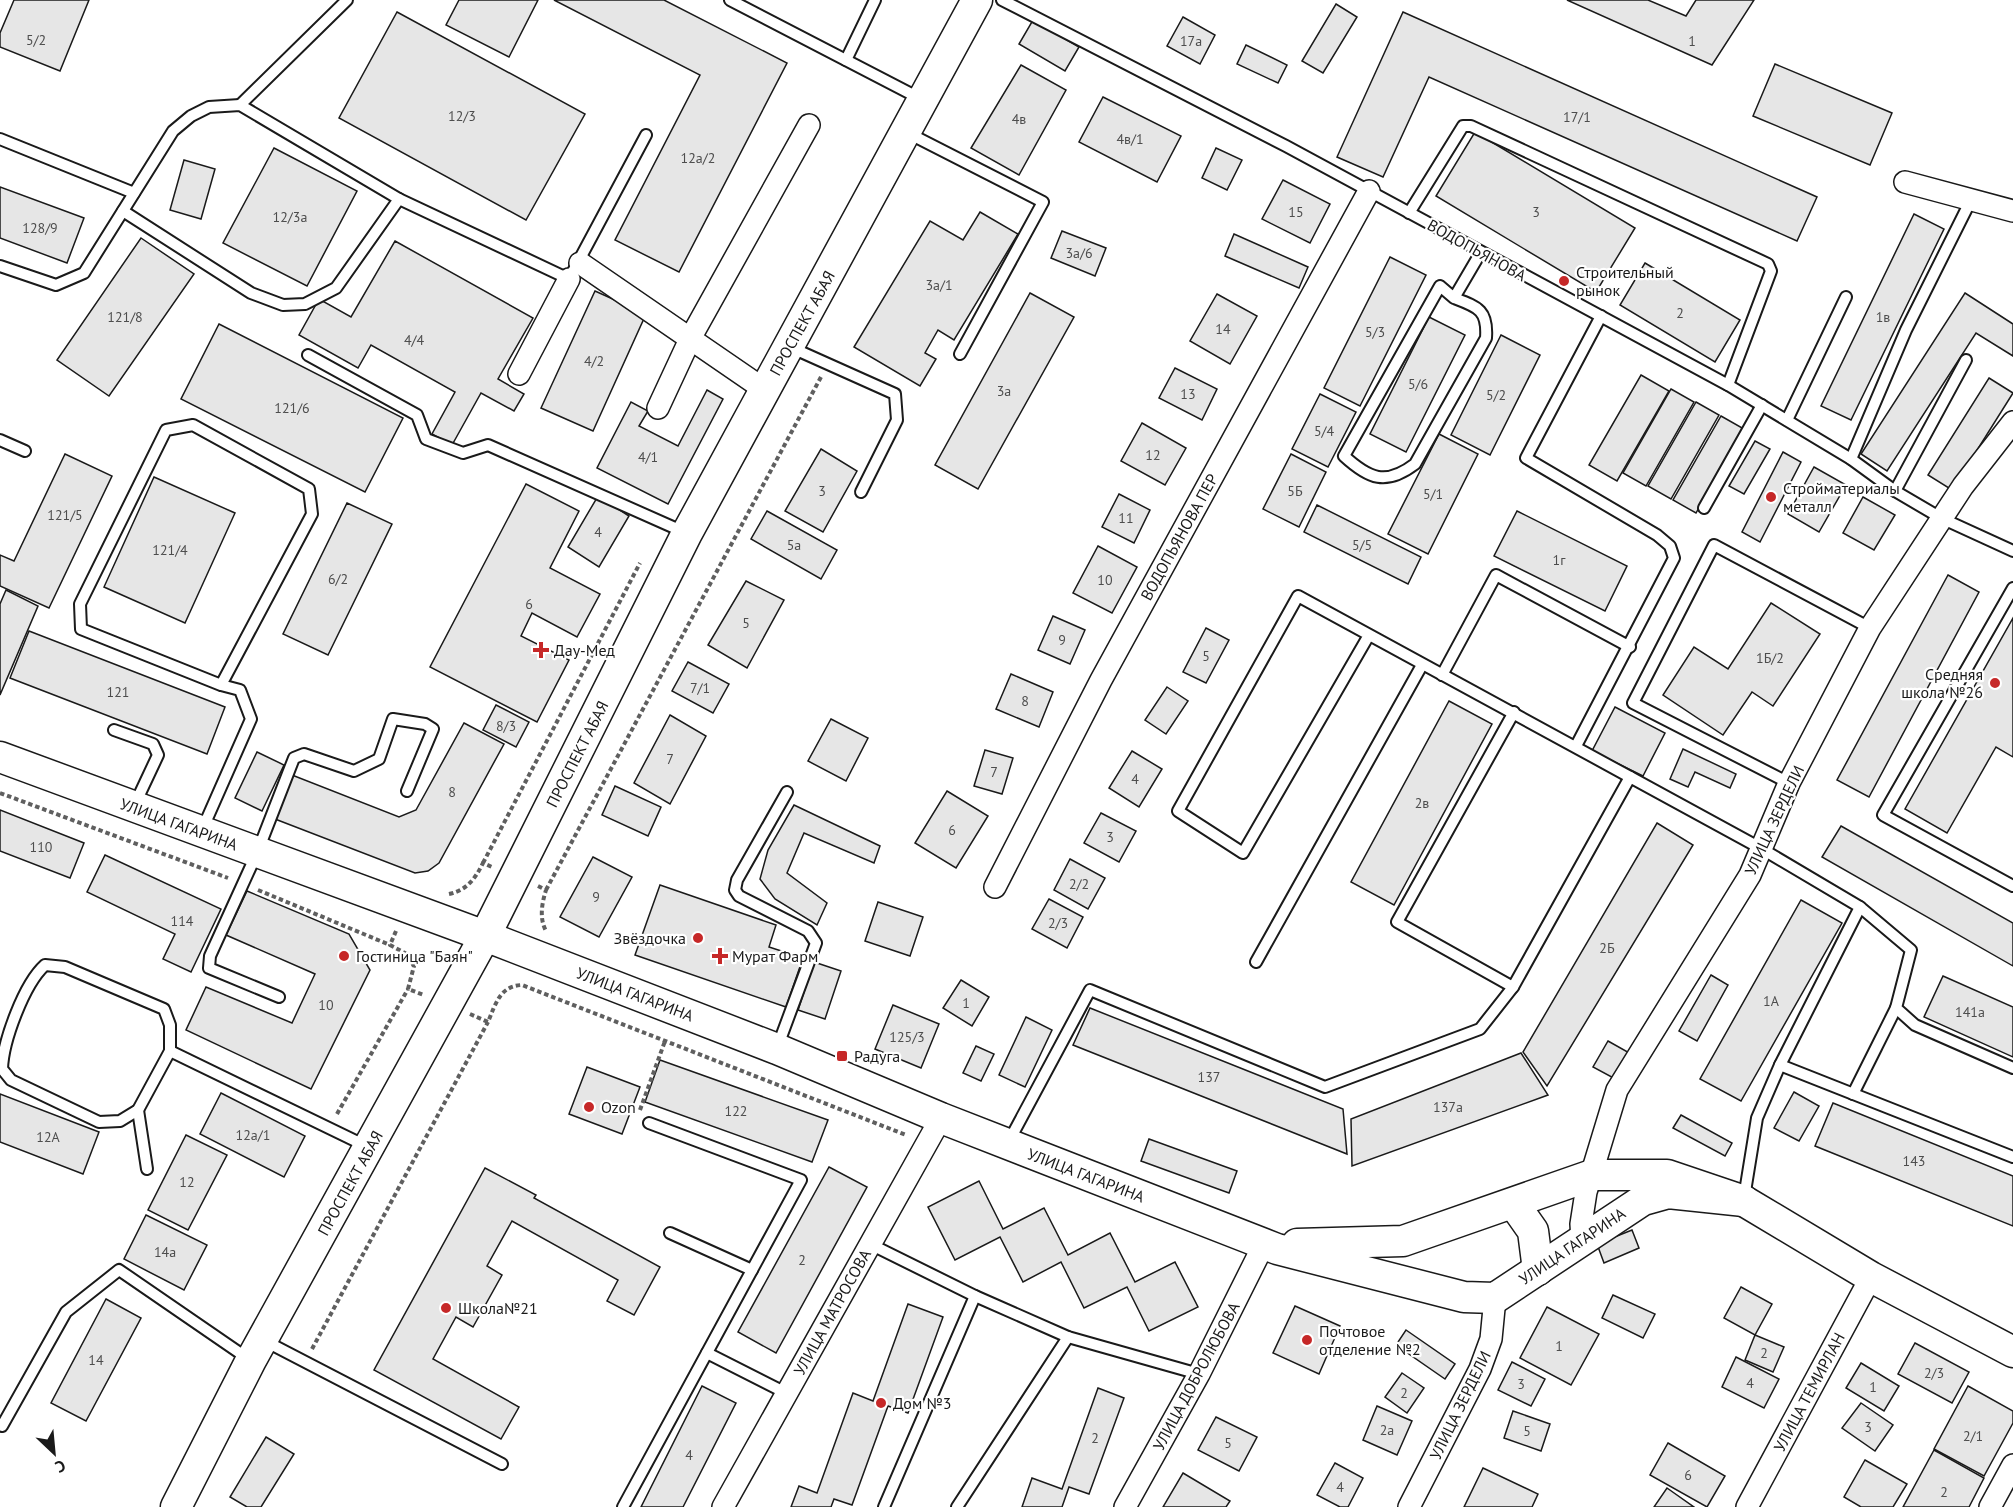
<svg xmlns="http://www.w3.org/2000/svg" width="2013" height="1507" viewBox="0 0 2013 1507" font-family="'PT Sans',sans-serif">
<rect width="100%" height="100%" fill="#fff"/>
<g fill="#e6e6e6" stroke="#1a1a1a" stroke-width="1.5">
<polygon points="14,0 89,0 60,71 0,47 0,33"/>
<polygon points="459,0 538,0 509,57 446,25"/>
<polygon points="554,0 664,0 787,63 679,272 615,240 700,75"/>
<polygon points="1567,0 1648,0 1686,16 1696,0 1754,0 1712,65"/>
<polygon points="1336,4 1357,17 1323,73 1302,61"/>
<polygon points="397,12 585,114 526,220 339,118"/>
<polygon points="1403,12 1817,197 1797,241 1429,77 1383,177 1337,157"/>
<polygon points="1183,17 1215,35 1200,64 1167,46"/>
<polygon points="1033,20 1079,47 1065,71 1019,44"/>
<polygon points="1246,45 1287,65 1278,83 1237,64"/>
<polygon points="1775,64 1892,113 1870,165 1753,116"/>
<polygon points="1021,65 1066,90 1019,175 971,148"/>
<polygon points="1103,97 1181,136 1157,182 1079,142"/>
<polygon points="1475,132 1635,228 1596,292 1436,196"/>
<polygon points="274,148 357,191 307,286 223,243"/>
<polygon points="1216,148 1242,160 1227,190 1202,178"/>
<polygon points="184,160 215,169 201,219 170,210"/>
<polygon points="1283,180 1330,204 1310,243 1262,219"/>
<polygon points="0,187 84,218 67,263 0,238"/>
<polygon points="980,212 1018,234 954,340 938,330 925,353 936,359 920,386 854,347 930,221 963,240"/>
<polygon points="1914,214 1944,229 1851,420 1821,406"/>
<polygon points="1062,231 1106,248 1095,276 1051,258"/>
<polygon points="1234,234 1308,267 1299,288 1225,256"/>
<polygon points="141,238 194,274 109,396 57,360"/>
<polygon points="395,241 533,318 498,379 524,394 514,411 481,393 452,445 432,434 455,392 371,345 358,368 299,335 319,299 351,317"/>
<polygon points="1390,257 1426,275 1360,406 1324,388"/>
<polygon points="1645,263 1740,320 1715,362 1620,305"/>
<polygon points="595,291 646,314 593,431 541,408"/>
<polygon points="1030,293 1074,317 978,489 935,465"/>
<polygon points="1965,293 2013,324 2013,356 1976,333 1887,471 1861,454"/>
<polygon points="1217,294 1257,316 1230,364 1190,341"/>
<polygon points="1429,317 1465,335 1406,452 1370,434"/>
<polygon points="219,324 403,418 365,492 181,399"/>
<polygon points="1501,335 1540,355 1490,455 1451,435"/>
<polygon points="1175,368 1217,389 1202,420 1159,398"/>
<polygon points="1641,375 1669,391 1617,481 1589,465"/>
<polygon points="1989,378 2013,393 1952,490 1928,475"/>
<polygon points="1671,389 1694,402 1646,486 1623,473"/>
<polygon points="707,390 723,399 668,504 597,468 631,402 648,411 639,426 678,446"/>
<polygon points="1320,394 1356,412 1328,467 1292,449"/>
<polygon points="1696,402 1719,415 1671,499 1648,486"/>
<polygon points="1721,416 1744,429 1696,513 1673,500"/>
<polygon points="1142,423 1186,448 1165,485 1121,461"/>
<polygon points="1439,434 1478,454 1428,554 1388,534"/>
<polygon points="1755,441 1770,449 1744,494 1729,486"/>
<polygon points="821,449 857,471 823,532 785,511"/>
<polygon points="1783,452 1801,462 1760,542 1742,532"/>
<polygon points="65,454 112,476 49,608 0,586 0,555 14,561"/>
<polygon points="1291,454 1326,472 1299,527 1263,509"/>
<polygon points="1814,467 1846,485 1819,532 1788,514"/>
<polygon points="154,477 235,513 185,623 104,587"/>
<polygon points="526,484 579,511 550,568 600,594 577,637 532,613 521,636 569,660 537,722 430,667"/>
<polygon points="1119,494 1150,510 1134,543 1102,527"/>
<polygon points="598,496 629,516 599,567 568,547"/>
<polygon points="1863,497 1895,515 1874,550 1843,533"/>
<polygon points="347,503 392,524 328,655 283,634"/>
<polygon points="1317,505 1421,557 1408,584 1304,532"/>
<polygon points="767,511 837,550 821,579 751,539"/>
<polygon points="1517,511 1627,566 1605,611 1494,556"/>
<polygon points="1098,546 1137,567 1112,613 1073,593"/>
<polygon points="1948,575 1979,592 1869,797 1837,780"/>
<polygon points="746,581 784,600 747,668 708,645"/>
<polygon points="6,590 38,606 0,695 0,604"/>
<polygon points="1771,603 1820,634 1773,706 1752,692 1723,735 1663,695 1694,647 1728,669"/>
<polygon points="1053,616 1085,630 1070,664 1038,650"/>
<polygon points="2013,618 2013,757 1996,747 1947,833 1905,809"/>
<polygon points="1206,628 1229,640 1206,683 1183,672"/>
<polygon points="29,631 225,707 207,754 10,678"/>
<polygon points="688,662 729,684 713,713 672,691"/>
<polygon points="1011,674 1053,692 1039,727 996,709"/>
<polygon points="1167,687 1188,701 1166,734 1145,720"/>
<polygon points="1449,701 1492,724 1394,905 1351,882"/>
<polygon points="496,705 529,722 516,747 483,730"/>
<polygon points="1615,707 1665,733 1643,776 1592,751"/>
<polygon points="670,715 706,736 670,804 634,783"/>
<polygon points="831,719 868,738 846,781 808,761"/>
<polygon points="464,723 504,744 439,863 428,871 415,873 275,819 292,775 399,817 416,810"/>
<polygon points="1683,749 1736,774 1730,788 1695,772 1688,787 1670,779"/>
<polygon points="985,750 1013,758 1002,794 974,786"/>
<polygon points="1132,751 1162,769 1139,807 1109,788"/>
<polygon points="257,752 284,765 262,811 235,798"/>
<polygon points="615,786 661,807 648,836 602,815"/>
<polygon points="947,791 988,816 956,868 915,843"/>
<polygon points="794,805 880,846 874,863 804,833 787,873 827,903 817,925 775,899 760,879 768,850"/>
<polygon points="0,810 84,843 70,878 0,851"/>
<polygon points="1101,813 1136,831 1119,862 1084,843"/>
<polygon points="1657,823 1693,845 1547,1086 1523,1052"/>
<polygon points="1841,826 2013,923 2013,966 1822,857"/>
<polygon points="105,855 221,909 191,972 163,959 175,934 87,892"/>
<polygon points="593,857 632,877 599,937 560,917"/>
<polygon points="1070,859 1105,878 1088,909 1054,890"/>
<polygon points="660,885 776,925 769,947 803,958 786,1007 635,955"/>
<polygon points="247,891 349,934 370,970 311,1089 186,1030 206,987 292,1023 315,974 226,935"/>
<polygon points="1049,899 1083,917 1067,948 1032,929"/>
<polygon points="1801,900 1842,923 1741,1101 1700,1079"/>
<polygon points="878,902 923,917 910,956 865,941"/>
<polygon points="814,962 841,971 825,1019 798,1010"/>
<polygon points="1711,975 1728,985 1697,1041 1679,1031"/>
<polygon points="1943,976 2013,1007 2013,1057 1924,1017"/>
<polygon points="961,980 989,997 972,1026 943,1008"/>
<polygon points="893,1005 939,1024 921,1068 875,1049"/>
<polygon points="1090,1008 1343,1109 1347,1154 1073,1045"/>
<polygon points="1026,1017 1052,1030 1025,1087 999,1075"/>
<polygon points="1608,1041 1633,1055 1619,1081 1593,1067"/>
<polygon points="976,1046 994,1054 981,1081 963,1073"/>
<polygon points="1521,1053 1548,1095 1352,1166 1351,1119"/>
<polygon points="660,1060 828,1120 812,1162 645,1102"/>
<polygon points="587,1067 640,1087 622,1134 569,1114"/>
<polygon points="1794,1092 1819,1106 1799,1141 1774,1128"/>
<polygon points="221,1093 305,1136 284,1177 200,1134"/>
<polygon points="0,1094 99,1132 83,1174 0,1142"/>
<polygon points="1833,1103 2013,1176 2013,1226 1815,1146"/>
<polygon points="1681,1115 1732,1143 1725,1156 1673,1128"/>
<polygon points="186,1135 227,1155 188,1230 148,1210"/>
<polygon points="1149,1139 1237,1171 1229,1193 1141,1161"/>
<polygon points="829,1167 867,1187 776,1353 738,1332"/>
<polygon points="485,1168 536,1195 534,1198 660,1267 634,1315 607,1301 618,1280 512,1221 487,1266 502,1275 473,1327 456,1317 433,1359 519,1407 501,1439 374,1370"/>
<polygon points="979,1181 1003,1229 1044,1208 1068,1255 1110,1233 1135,1282 1175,1262 1198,1307 1149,1331 1127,1287 1084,1308 1061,1262 1023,1282 1000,1237 955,1260 928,1207"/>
<polygon points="146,1215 207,1245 184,1290 124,1259"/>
<polygon points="1632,1230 1639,1248 1604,1263 1597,1244"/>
<polygon points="1741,1287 1772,1304 1755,1335 1724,1318"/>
<polygon points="1613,1295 1655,1314 1643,1338 1602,1318"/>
<polygon points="106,1299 141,1318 86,1421 51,1403"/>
<polygon points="908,1304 943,1317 908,1413 888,1406 852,1505 834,1499 831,1507 791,1507 799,1486 817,1493 853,1393 873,1401"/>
<polygon points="1295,1306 1340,1326 1319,1374 1273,1353"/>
<polygon points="1547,1307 1599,1334 1571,1385 1520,1358"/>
<polygon points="1406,1330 1455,1364 1445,1379 1396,1345"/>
<polygon points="1755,1335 1784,1347 1773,1372 1745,1360"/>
<polygon points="1915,1343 1969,1372 1952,1403 1898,1374"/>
<polygon points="1736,1357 1779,1379 1764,1408 1722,1387"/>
<polygon points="1512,1362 1545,1379 1531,1406 1498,1390"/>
<polygon points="1861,1363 1899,1386 1884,1411 1846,1388"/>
<polygon points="1402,1373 1424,1388 1407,1413 1385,1397"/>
<polygon points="702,1386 736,1403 683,1507 641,1507"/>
<polygon points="1968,1386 2013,1411 2013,1423 1984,1476 1934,1449"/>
<polygon points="1098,1388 1124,1398 1089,1494 1069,1487 1062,1507 1022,1507 1032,1478 1062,1489"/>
<polygon points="1861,1403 1893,1425 1875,1451 1842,1428"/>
<polygon points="1377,1406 1412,1421 1397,1455 1363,1440"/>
<polygon points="1513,1411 1550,1424 1541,1451 1504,1438"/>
<polygon points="1216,1417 1257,1437 1239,1471 1198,1450"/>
<polygon points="266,1437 294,1454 261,1507 247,1507 230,1497"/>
<polygon points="1668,1443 1725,1476 1707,1507 1650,1475"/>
<polygon points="1934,1450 1984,1478 1969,1507 1903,1507"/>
<polygon points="1865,1460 1907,1484 1893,1507 1861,1507 1844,1497"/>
<polygon points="1335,1463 1363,1478 1348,1507 1340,1507 1317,1495"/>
<polygon points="1483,1468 1538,1494 1532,1507 1464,1507"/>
<polygon points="1183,1473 1230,1501 1226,1507 1163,1507"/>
<polygon points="1667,1488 1694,1507 1654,1507"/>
</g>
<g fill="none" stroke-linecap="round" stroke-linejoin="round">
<defs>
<g id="service">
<polyline points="730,0 921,99"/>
<polyline points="1002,0 1286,146 1728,385 1851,459 1895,491 1941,518 2013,551"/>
<polyline points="846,60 875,0"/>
<polyline points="240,105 347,0"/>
<polyline points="906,132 1043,202 960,354"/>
<polyline points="0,139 134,193"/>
<polyline points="123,211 251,293 283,305 305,304 336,288 399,199"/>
<polyline points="1409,213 1463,126 1471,126 1768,264 1771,271 1728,385"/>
<polyline points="0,266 56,285 84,273 173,131 191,116 209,107 240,105 399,199 569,279 646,135"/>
<path d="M1454 298C1478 307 1488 310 1486 338L1415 464C1386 486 1369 479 1344 456L1440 286 1454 298 1481 252"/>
<polyline points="790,347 895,394 897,420 861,492"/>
<polyline points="308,355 417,415 426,439 463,453 488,445 684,532"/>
<polyline points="1787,420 1846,297"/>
<polyline points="0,440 25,451"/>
<polyline points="1851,459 1906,330 1971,200"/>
<polyline points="1895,491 1966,360"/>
<polyline points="1704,508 1762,405"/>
<polyline points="2013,588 1883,815 2013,886"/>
<polyline points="1369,635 1243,853 1178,811 1298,596 1630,777"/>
<polyline points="1442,675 1496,575 1630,647"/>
<polyline points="114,730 153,744 158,755 135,804"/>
<polyline points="1576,746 1674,558 1670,546 1657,535 1526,458 1601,316"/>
<polyline points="1789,783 1633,703 1714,545 1870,628"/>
<polyline points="202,830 251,719 240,690 221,685 81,629 80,604 166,430 193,425 309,489 312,514 221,685"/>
<polyline points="1860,907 1911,950 1896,1008 1915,1025 2013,1068"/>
<polyline points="1256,962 1422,665"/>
<path d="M45 965 65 967 164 1009 170 1025V1051L138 1110 120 1121 99 1122 11 1080 2 1069C3 1041 24 984 45 965Z"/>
<polyline points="1513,987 1397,922 1514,712"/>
<polyline points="279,997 209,968 210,956 257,853 294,758 304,754 354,771 379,759 393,719 425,724 433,729 407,791"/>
<polyline points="777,1048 816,943 808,931 739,896 735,890 737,880 787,792"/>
<polyline points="170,1051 366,1146"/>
<polyline points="1780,1065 2013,1157"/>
<polyline points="1853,1094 1896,1008"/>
<polyline points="138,1110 147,1169"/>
<polyline points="1009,1141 1090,990 1325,1087 1480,1029 1513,987 1630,777 1762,849 1860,907 1780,1065 1757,1118 1744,1198"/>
<polyline points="670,1233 752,1270"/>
<polyline points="870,1244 975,1296 1068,1337 1199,1374"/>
<polyline points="263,1340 502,1464"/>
<polyline points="707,1353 786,1393"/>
<polyline points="0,1425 2,1426 66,1312 119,1270 250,1360"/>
<polyline points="623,1507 801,1180 649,1123"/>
<polyline points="884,1507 975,1296"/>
<polyline points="957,1507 1068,1337"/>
</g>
<g id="minor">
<polyline points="1905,182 2013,211"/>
<polyline points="580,263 765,390"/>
<polyline points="519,374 569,279"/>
<polyline points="658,408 691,337 809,125"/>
<polyline points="995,887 1101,680 1369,191"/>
<polyline points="1582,1239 1581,1224 1586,1192 1617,1090 1750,875 1789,783 1870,628 1963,486 2013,422"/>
<polyline points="723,1507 941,1118"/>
<polyline points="1125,1507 1199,1374 1264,1244"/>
<polyline points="1409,1507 1480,1369 1491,1339 1495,1298"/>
<polyline points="1747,1507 1871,1277"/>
<polyline points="1990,1507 2013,1465"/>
</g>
<g id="secondary">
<polyline points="0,757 485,936 777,1049 941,1118 1277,1249 1464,1297 1495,1298 1643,1200 1668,1193 1744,1201"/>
<polyline points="1514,1204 1533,1231 1538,1270"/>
<polyline points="1297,1244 1403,1241 1592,1175 1667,1175 1744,1201 1871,1277 2013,1352"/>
<polyline points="176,1507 251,1360 485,936 687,533 977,0"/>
</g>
</defs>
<use href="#service" stroke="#1a1a1a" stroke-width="14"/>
<use href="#minor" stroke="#1a1a1a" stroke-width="24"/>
<use href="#secondary" stroke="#1a1a1a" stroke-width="33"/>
<g stroke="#5f5f5f" stroke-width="4" stroke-dasharray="4.5 3" stroke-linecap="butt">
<polyline points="0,793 228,878"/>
<polyline points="483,863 640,563"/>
<path d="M538 886 546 890C542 903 539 918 546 931"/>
<polyline points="258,890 390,945"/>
<polyline points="546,890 821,377"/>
<path d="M449 894C467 890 475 879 483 863L492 867"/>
<polyline points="396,931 390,945 405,953 414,966 408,989 424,995"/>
<path d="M470 1014 488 1022C496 1003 500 986 522 985L906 1135"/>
<polyline points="640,1110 665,1041"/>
<polyline points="337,1114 408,989"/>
<polyline points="312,1349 488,1022"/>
</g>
<use href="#service" stroke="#fff" stroke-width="10"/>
<use href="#minor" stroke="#fff" stroke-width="21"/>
<use href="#secondary" stroke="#fff" stroke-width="30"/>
</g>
<g fill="#c62828" stroke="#fff" stroke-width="2">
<circle cx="1564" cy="281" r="6"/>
<circle cx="1771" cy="497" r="6"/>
<path d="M538 641h6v6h6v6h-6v6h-6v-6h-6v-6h6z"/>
<circle cx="1995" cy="683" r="6"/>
<circle cx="698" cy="938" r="6"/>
<circle cx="344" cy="956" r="6"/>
<path d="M717 947h6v6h6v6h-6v6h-6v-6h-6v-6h6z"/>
<rect x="836" y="1050" width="12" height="12" rx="3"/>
<circle cx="589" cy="1107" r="6"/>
<circle cx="446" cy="1308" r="6"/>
<circle cx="1307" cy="1340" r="6"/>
<circle cx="881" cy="1403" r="6"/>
</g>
<g text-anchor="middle" stroke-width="4.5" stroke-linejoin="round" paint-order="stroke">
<g font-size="14" fill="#4d4d4d">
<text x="36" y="45">5/2</text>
<text x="1191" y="46">17а</text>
<text x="1692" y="46">1</text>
<text x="462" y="121">12/3</text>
<text x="1577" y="122">17/1</text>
<text x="1019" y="124">4в</text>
<text x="1130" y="144">4в/1</text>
<text x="698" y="163">12а/2</text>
<text x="1296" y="217">15</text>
<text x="1536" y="217">3</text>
<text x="290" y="222">12/3а</text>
<text x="40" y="233">128/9</text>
<text x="1079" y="258">3а/6</text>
<text x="939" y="290">3а/1</text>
<text x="1680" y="318">2</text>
<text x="125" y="322">121/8</text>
<text x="1883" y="322">1в</text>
<text x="1223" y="334">14</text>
<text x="1375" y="337">5/3</text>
<text x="414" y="345">4/4</text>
<text x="594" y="366">4/2</text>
<text x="1418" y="389">5/6</text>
<text x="1004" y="396">3а</text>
<text x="1188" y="399">13</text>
<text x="1496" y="400">5/2</text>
<text x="292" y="413">121/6</text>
<text x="1324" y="436">5/4</text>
<text x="1153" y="460">12</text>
<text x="648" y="462">4/1</text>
<text x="822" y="496">3</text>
<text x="1295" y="496">5Б</text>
<text x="1433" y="499">5/1</text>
<text x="65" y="520">121/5</text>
<text x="1126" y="523">11</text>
<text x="598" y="537">4</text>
<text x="794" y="550">5а</text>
<text x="1362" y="550">5/5</text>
<text x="170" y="555">121/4</text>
<text x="1559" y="565">1г</text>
<text x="338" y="584">6/2</text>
<text x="1105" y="585">10</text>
<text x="529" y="609">6</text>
<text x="746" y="628">5</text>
<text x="1062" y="645">9</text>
<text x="1206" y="661">5</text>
<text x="1770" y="663">1Б/2</text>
<text x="700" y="693">7/1</text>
<text x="118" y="697">121</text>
<text x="1025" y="706">8</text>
<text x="506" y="731">8/3</text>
<text x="670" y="764">7</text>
<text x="994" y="777">7</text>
<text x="1135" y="784">4</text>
<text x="452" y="797">8</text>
<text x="1422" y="808">2в</text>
<text x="952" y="835">6</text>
<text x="1110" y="842">3</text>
<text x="41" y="852">110</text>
<text x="1079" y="889">2/2</text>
<text x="596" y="902">9</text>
<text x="182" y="926">114</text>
<text x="1058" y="928">2/3</text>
<text x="1607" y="953">2Б</text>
<text x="1771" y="1006">1А</text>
<text x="966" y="1008">1</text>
<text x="326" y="1010">10</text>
<text x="1970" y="1017">141а</text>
<text x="907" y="1042">125/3</text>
<text x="1209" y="1082">137</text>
<text x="1448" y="1112">137а</text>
<text x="736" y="1116">122</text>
<text x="253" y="1140">12а/1</text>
<text x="48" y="1142">12А</text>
<text x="1914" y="1166">143</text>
<text x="187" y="1187">12</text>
<text x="165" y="1257">14а</text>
<text x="802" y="1265">2</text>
<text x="1559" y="1351">1</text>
<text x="1764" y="1358">2</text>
<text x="96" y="1365">14</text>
<text x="1934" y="1378">2/3</text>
<text x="1750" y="1388">4</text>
<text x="1521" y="1389">3</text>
<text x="1873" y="1392">1</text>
<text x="1404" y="1398">2</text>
<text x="1868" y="1432">3</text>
<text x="1387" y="1435">2а</text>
<text x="1527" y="1436">5</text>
<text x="1973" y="1441">2/1</text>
<text x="1095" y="1443">2</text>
<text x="1228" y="1448">5</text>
<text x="689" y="1460">4</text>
<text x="1688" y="1480">6</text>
<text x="1340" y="1492">4</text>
<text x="1944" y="1497">2</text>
</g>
<g font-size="16" fill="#1a1a1a" stroke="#fff">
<text transform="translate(1477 250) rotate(29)" y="6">ВОДОПЬЯНОВА</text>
<text transform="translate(802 323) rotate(-61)" y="6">ПРОСПЕКТ АБАЯ</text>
<text transform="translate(1179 537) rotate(-61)" y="6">ВОДОПЬЯНОВА ПЕР</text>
<text transform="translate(577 754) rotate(-63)" y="6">ПРОСПЕКТ АБАЯ</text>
<text transform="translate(1774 820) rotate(-65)" y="6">УЛИЦА ЗЕРДЕЛИ</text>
<text transform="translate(179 824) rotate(20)" y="6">УЛИЦА ГАГАРИНА</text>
<text transform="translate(635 994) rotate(21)" y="6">УЛИЦА ГАГАРИНА</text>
<text transform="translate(1086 1175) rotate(21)" y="6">УЛИЦА ГАГАРИНА</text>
<text transform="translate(350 1183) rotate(-61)" y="6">ПРОСПЕКТ АБАЯ</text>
<text transform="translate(1572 1246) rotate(-34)" y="6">УЛИЦА ГАГАРИНА</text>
<text transform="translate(832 1312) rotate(-61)" y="6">УЛИЦА МАТРОСОВА</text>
<text transform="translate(1196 1376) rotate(-62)" y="6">УЛИЦА ДОБРОЛЮБОВА</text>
<text transform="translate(1809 1392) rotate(-62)" y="6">УЛИЦА ТЕМИРЛАН</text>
<text transform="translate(1460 1405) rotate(-64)" y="6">УЛИЦА ЗЕРДЕЛИ</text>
</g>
<g font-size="16" fill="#1a1a1a" stroke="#fff" text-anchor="start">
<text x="1576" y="278">Строительный<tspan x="1576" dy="18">рынок</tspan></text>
<text x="1783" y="494">Стройматериалы<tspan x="1783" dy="18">металл</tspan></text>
<text x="554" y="656">Дау-Мед</text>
<text x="1983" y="680" text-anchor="end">Средняя<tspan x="1983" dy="18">школа №26</tspan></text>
<text x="686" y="944" text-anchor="end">Звёздочка</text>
<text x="356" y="962">Гостиница "Баян"</text>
<text x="732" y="962">Мурат Фарм</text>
<text x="854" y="1062">Радуга</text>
<text x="601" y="1113">Ozon</text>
<text x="458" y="1314">Школа№21</text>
<text x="1319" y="1337">Почтовое<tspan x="1319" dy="18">отделение №2</tspan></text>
<text x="893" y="1409">Дом №3</text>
</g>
</g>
<g transform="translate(54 1453) rotate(154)" stroke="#ffffff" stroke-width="4.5" paint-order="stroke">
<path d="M0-4.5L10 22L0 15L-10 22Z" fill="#1a1a1a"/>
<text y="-9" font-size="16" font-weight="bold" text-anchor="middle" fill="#1a1a1a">С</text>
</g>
</svg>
